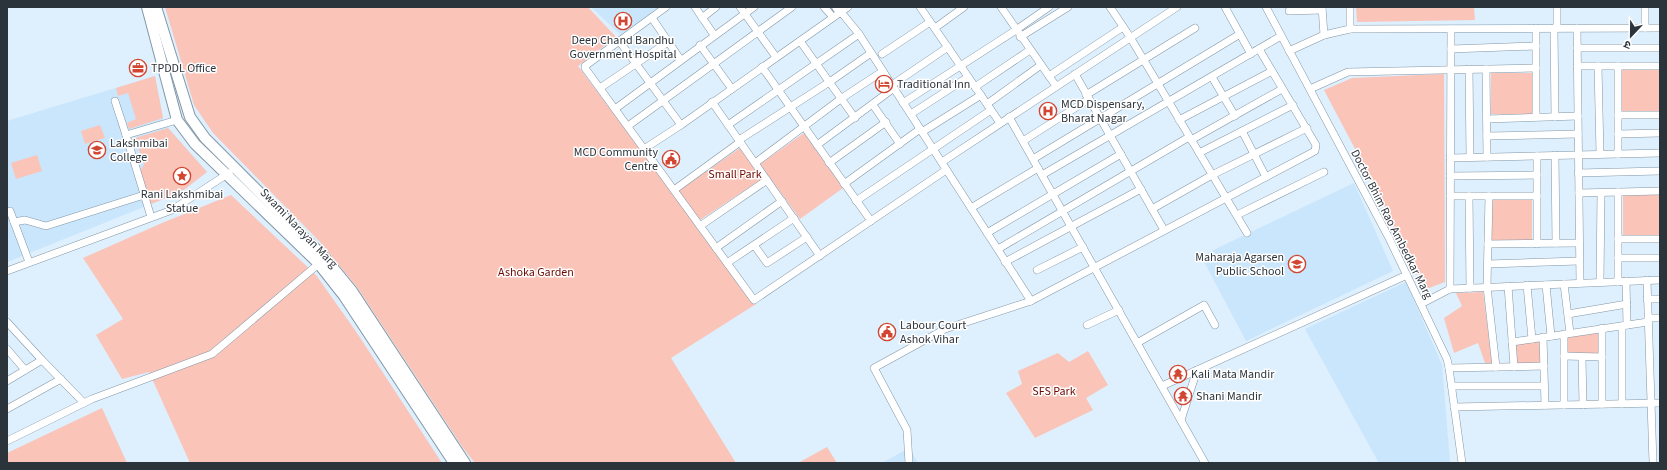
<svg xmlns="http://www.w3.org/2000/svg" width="1667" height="470" viewBox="0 0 1667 470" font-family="'Source Sans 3','Noto Sans Devanagari',sans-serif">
<rect width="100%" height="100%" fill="#deeffd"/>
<g fill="#c9e6fc">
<polygon points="591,7 660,7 621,35"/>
<polygon points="155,76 164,123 207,172 181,192 7,262 7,121"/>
<polygon points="1354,183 1393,271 1246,341 1201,256"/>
<polygon points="1406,282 1442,365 1450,463 1379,463 1305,329"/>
<polygon points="909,448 918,463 882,463"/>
</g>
<g fill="#fbc4b9">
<polygon points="165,7 588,7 616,37 578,66 756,304 671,358 736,463 475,463 463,448 357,287 320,242 213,133 194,105"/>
<polygon points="1356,7 1474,7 1475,20 1357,22"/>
<rect x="1620" y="69" width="40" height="42"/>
<polygon points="1491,73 1533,73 1533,115 1491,114"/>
<polygon points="1444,74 1445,282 1424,290 1382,200 1324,90 1352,78"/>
<polygon points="155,76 163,118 129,129 127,123 136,119 128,93 118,96 116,88"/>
<polygon points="100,125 105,138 85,144 81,131"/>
<polygon points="168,128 207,172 181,192 151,204 140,171 144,165 135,138"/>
<polygon points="804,133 843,188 800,219 760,164"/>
<polygon points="740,148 762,179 700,220 678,191"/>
<polygon points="37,155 42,171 16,179 11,163"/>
<polygon points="231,195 316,275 357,333 442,463 190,463 149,372 122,379 96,335 123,319 83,258 162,223"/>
<rect x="1623" y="195" width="37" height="42"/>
<rect x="1491" y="198" width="41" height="42"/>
<polygon points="1483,292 1492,363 1485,363 1478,343 1454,353 1444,318 1462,306 1456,293"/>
<polygon points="1601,331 1601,356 1565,355 1565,335"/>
<polygon points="1542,338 1543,365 1515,365 1513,343"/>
<polygon points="1088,351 1108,385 1086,398 1093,410 1035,438 1006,393 1022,384 1018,371 1058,353 1069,362"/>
<polygon points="102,408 127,463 7,463 7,453"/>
<polygon points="827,447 837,463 798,463"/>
</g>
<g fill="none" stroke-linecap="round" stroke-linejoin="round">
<defs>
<g id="street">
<polyline points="666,7 585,66 585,68 754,300 946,170"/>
<polyline points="695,7 714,35"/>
<polyline points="740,7 776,57"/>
<polyline points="824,7 832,16"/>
<polyline points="920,7 1000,123"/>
<polyline points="1001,7 1056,86"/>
<polyline points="1110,7 1130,37 1247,233"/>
<polyline points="1225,7 1251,54"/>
<polyline points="1266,7 1389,238 1447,359 1449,368 1462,463"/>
<polyline points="1322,7 1324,35"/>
<polyline points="1350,7 1350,29"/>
<polyline points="1645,7 1645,28"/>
<polyline points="1289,11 1322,10"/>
<polyline points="841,12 859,34 1031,301"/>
<polyline points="652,18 680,59"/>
<polyline points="702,18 716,7"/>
<polyline points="935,28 964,7"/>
<polyline points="1536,28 1536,117"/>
<polyline points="1554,28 1555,117"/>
<polyline points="1557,28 1557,7"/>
<polyline points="1577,28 1580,283"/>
<polyline points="1020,37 1068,7"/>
<polyline points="800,41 855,118"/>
<polyline points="620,42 681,125"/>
<polyline points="700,45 732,89"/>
<polyline points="1577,48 1660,48"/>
<polyline points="1451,49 1536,46"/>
<polyline points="1289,51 1324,35 1350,29 1660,28"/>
<polyline points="882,54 930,22"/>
<polyline points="1577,66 1660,66"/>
<polyline points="1598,66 1600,154"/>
<polyline points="1618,66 1618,154"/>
<polyline points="762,67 871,221"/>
<polyline points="1469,69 1470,157"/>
<polyline points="1486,69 1487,157"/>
<polyline points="1075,74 1164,230"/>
<polyline points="1049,76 1123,27"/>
<polyline points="1212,77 1235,116"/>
<polyline points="892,85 948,47"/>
<polyline points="975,87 1030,50"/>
<polyline points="600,88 668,42"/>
<polyline points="1310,89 1348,72 1536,68"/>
<polyline points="1086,95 1195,28"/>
<polyline points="115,101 126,135"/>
<polyline points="712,102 820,256"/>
<polyline points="903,103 1016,30 1049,7"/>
<polyline points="987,104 1041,65"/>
<polyline points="873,105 900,144"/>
<polyline points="615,109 754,7"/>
<polyline points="911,114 968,77"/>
<polyline points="1618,115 1660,115"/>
<polyline points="1009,117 1205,463"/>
<polyline points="1487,119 1578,116"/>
<polyline points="1179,120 1272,71"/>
<polyline points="728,125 859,34"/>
<polyline points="628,126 792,7"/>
<polyline points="1242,131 1266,177"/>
<polyline points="922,132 981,95"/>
<polyline points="1618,134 1660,133"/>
<polyline points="1487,136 1578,134"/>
<polyline points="739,140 831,81 871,53"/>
<polyline points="1191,140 1282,89"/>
<polyline points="1023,141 1089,99"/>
<polyline points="817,145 894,88"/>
<polyline points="644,149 681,125 848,7"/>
<polyline points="1199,153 1293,105"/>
<polyline points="1555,155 1556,243"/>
<polyline points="1450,158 1660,153"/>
<polyline points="1033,159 1240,34"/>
<polyline points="942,162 1177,7"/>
<polyline points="755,163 842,98 883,71"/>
<polyline points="829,163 886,122"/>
<polyline points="1578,173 1660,171"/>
<polyline points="1042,175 1281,36"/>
<polyline points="1450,176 1537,175"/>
<polyline points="844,184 920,129"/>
<polyline points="674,190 740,142"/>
<polyline points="1579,193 1660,191"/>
<polyline points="1450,196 1537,196"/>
<polyline points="1469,196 1470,288"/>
<polyline points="1489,196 1487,287 1496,367"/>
<polyline points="856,201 991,110"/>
<polyline points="971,208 1038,168"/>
<polyline points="1152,209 1212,175 1307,128"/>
<polyline points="7,212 10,211 29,262"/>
<polyline points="1237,215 1324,172"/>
<polyline points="151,217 126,135 177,120"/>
<polyline points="14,222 25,220 46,226 144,195"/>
<polyline points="700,226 767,180"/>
<polyline points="987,233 1121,154"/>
<polyline points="1618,239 1660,239"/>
<polyline points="1488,244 1579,243"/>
<polyline points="1537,244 1537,156"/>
<polyline points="754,245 767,263 807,237"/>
<polyline points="716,248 782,201"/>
<polyline points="998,249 1189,137"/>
<polyline points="1618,258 1660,258"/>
<polyline points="1005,262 1141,189"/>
<polyline points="727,263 794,218"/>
<polyline points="1488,264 1579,261"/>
<polyline points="1037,270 1083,247"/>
<polyline points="7,271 172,210 229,173"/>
<polyline points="1647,280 1653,463"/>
<polyline points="1626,281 1627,325"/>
<polyline points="1600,282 1601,193"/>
<polyline points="1618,282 1618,192"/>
<polyline points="1564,284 1570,333"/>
<polyline points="1527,285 1532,339"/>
<polyline points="1546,285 1551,336"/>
<polyline points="1508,286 1514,367"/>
<polyline points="1450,289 1451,29"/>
<polyline points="1647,299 1660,299"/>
<polyline points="1421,304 1450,289 1660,280"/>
<polyline points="1568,314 1627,304"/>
<polyline points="1648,318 1660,318"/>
<polyline points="7,322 42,360 84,403"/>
<polyline points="1087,325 1119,310"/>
<polyline points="1622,326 1622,404"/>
<polyline points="1602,328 1602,404"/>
<polyline points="1543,337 1545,405"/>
<polyline points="1512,342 1648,322"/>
<polyline points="1137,343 1204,305 1215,325"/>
<polyline points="7,349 25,370"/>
<polyline points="1564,356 1602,357"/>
<polyline points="1582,357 1583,405"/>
<polyline points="1449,368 1544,366"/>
<polyline points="7,381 42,360"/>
<polyline points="1162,386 1407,275"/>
<polyline points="1452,386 1544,386"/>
<polyline points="1564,405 1564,334"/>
<polyline points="1454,407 1660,403"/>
<polyline points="7,409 61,379"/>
<polyline points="1181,420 1197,370"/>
<polyline points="7,441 92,399 212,354 322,261"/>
<polyline points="909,463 907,430 874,368 945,329 1031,301 1315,151 1316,145 1259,49"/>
</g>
<g id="secondary">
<polyline points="147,7 177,120 195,144 318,263 344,296 454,463"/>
<polyline points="156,7 190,117 205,138 325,258 352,291 465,463"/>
<polyline points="837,7 841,12"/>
</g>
</defs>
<use href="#street" stroke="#8397a6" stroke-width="8"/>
<use href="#secondary" stroke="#8397a6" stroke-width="12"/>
<use href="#street" stroke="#fff" stroke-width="7"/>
<use href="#secondary" stroke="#fff" stroke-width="10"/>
</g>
<defs>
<symbol id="hospital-ring" viewBox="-11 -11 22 22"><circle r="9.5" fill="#fff" stroke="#d14531" stroke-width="1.5"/><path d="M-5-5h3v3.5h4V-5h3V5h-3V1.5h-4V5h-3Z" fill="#d14531"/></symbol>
<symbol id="office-ring" viewBox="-11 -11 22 22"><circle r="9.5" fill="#fff" stroke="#d14531" stroke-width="1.5"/><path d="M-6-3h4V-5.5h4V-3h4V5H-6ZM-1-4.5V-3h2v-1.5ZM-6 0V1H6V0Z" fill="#d14531"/></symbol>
<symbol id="hotel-ring" viewBox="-11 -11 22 22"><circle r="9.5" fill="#fff" stroke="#d14531" stroke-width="1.5"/><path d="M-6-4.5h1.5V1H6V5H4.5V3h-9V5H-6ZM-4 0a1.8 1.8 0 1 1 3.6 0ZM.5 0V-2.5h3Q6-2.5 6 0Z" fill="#d14531"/></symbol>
<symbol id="university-ring" viewBox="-11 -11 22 22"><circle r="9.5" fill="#fff" stroke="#d14531" stroke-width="1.5"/><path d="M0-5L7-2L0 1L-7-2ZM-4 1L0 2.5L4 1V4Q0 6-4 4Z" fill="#d14531"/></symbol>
<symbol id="civic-ring" viewBox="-11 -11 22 22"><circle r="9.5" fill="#fff" stroke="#d14531" stroke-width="1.5"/><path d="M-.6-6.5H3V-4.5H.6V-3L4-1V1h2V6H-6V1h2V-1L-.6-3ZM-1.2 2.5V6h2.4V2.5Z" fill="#d14531"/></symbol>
<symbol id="sight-ring" viewBox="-11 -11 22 22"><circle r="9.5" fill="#fff" stroke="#d14531" stroke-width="1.5"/><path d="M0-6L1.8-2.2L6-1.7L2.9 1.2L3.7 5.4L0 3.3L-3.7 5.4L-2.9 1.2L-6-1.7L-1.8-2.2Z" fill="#d14531"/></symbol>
<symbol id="school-ring" viewBox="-11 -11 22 22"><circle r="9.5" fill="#fff" stroke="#d14531" stroke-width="1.5"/><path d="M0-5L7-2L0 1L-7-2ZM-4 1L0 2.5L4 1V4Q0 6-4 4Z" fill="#d14531"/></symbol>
<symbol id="temple-ring" viewBox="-11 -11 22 22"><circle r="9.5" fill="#fff" stroke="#d14531" stroke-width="1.5"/><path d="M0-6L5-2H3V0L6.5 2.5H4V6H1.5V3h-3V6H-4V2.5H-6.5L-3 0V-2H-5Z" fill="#d14531"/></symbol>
</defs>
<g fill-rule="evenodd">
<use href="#hospital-ring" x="613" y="11" width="20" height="20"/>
<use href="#office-ring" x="128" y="58" width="20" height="20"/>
<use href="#hotel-ring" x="874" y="74" width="20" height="20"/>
<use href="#hospital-ring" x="1038" y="101" width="20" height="20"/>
<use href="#university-ring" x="87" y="140" width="20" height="20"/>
<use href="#civic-ring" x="661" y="149" width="20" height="20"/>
<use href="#sight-ring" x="172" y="166" width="20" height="20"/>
<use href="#school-ring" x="1287" y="254" width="20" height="20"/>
<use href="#civic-ring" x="877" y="322" width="20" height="20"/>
<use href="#temple-ring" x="1168" y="364" width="20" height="20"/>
<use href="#temple-ring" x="1173" y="386" width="20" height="20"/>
</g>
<g text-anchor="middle" stroke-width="3" stroke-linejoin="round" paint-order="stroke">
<g font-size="12" fill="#2c343b" stroke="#fff" text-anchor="start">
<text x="623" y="44" text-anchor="middle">Deep Chand Bandhu<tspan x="623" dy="14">Government Hospital</tspan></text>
<text x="151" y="72">TPDDL Office</text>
<text x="897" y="88">Traditional Inn</text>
<text x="1061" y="108">MCD Dispensary,<tspan x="1061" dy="14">Bharat Nagar</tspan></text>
<text x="110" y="147">Lakshmibai<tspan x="110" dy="14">College</tspan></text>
<text x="658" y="156" text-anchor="end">MCD Community<tspan x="658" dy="14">Centre</tspan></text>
<text x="182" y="198" text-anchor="middle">Rani Lakshmibai<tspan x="182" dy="14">Statue</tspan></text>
<text x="1284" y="261" text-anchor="end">Maharaja Agarsen<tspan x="1284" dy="14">Public School</tspan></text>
<text x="900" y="329">Labour Court<tspan x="900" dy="14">Ashok Vihar</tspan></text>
<text x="1191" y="378">Kali Mata Mandir</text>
<text x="1196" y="400">Shani Mandir</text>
</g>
<g font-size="12" fill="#6e0a00" stroke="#fff">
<text x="735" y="178">Small Park</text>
<text x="536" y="276">Ashoka Garden</text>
<text x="1054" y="395">SFS Park</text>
</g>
<g font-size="12" fill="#2c343b" stroke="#fff">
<text transform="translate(1392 224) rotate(63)" y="4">Doctor Bhim Rao Ambedkar Marg</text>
<text transform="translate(299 228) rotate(46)" y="4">Swami Narayan Marg</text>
</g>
</g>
<rect width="1667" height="470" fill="none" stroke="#2c343b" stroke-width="16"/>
<g transform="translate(1631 36) rotate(202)" stroke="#ffffff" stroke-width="3" paint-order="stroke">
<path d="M0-3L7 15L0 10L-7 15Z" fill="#2c343b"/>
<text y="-6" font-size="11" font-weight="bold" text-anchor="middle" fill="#2c343b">उ</text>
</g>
</svg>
